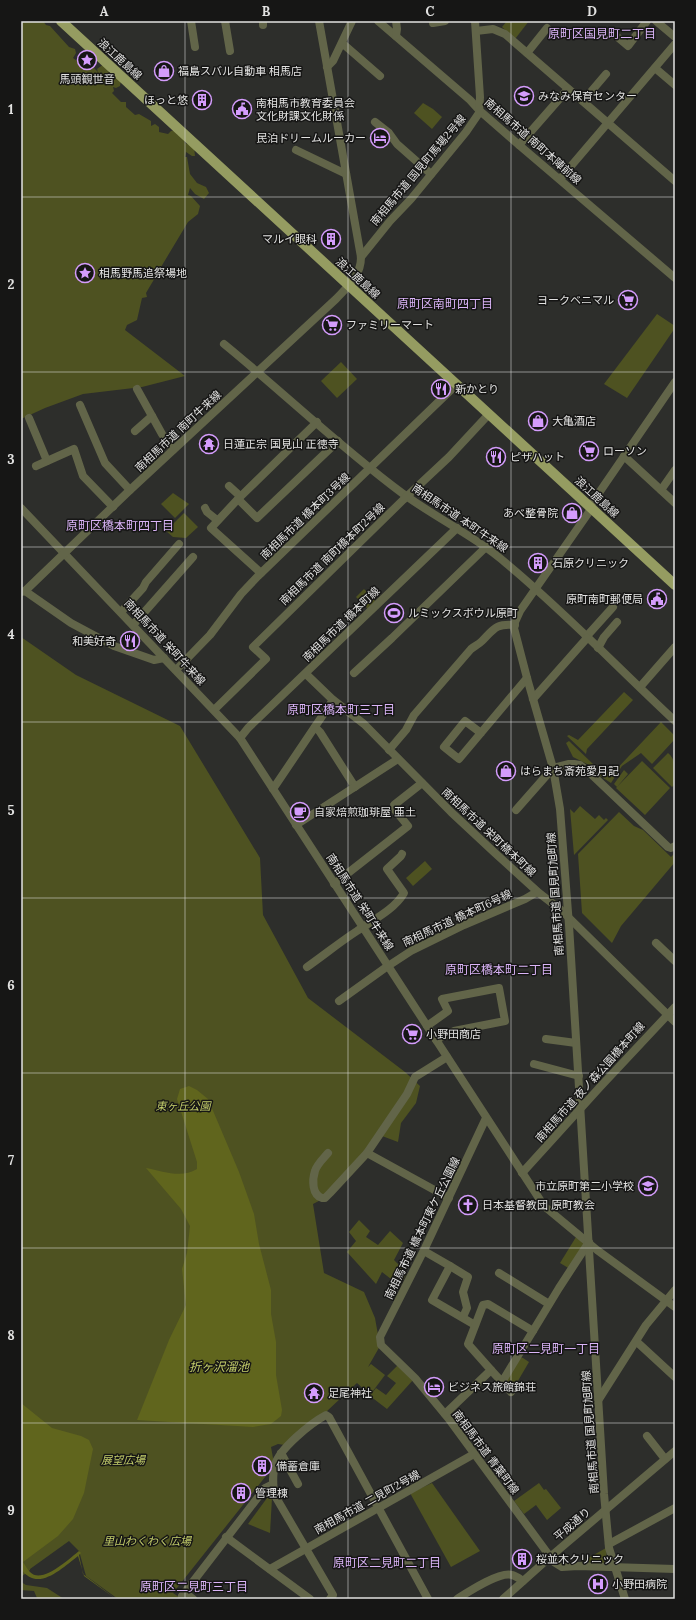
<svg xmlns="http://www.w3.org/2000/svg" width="696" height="1620" viewBox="0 0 696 1620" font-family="Lora,'Noto Sans JP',serif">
<rect width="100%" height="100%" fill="#2d2e2b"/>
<g fill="#4e5221">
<polygon points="21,21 43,21 46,25 50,26 69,47 75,49 76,53 73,58 80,63 83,60 88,62 91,66 90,70 93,67 98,72 97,69 104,64 112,77 117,76 121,80 120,86 116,88 113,87 114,91 112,93 121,102 126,102 126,107 135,115 139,114 151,121 151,126 155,124 159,127 159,132 168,134 171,131 175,130 177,131 177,135 182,135 185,143 194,147 195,156 192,156 186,152 185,157 187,157 190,174 197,183 206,187 209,193 204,199 195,194 190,188 188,195 191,196 200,206 198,214 188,222 158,272 156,273 156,276 146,293 147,297 142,298 137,320 127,325 125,330 185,376 142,387 83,394 45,408 21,419"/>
<polygon points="507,21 529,21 515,39 502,27"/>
<polygon points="423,103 433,109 442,117 432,129 414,113"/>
<polygon points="657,314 675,326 675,328 627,398 604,384"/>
<polygon points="341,362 357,379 337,398 321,381"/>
<polygon points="173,493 189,504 175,518 161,504"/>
<polygon points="184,513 198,527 186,538 173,537 166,531"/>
<polygon points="364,589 376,602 368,609 356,597"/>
<polygon points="21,637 76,675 180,726 260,858 263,915 308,998 405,1072 420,1086 416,1103 401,1123 398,1142 382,1136 334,1193 313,1204 324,1273 364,1292 375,1318 380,1346 368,1367 371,1364 385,1375 370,1395 357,1383 326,1412 285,1445 278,1444 271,1447 273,1458 273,1467 173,1593 182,1599 118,1599 86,1576 79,1551 69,1541 30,1569 30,1570 21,1577"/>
<polygon points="624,692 633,700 587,749 586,754 567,736 569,735 578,740"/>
<polygon points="661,722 675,736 675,739 652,764 641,753 622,766 611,783 597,774 604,767 611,775"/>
<polygon points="569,741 593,764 591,766 573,757 566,743"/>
<path d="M668 753C677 760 675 773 675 784L672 787 653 768Z"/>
<polygon points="642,761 670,788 645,815 616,788 617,787 614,784 624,770 628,774 617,787"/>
<polygon points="580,806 595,819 599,815 604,820 606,818 608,820 574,855 570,809 574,813"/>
<polygon points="619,812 634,826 643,830 671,857 675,853 675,862 621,926 612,943 582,913 578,854"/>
<polygon points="425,861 432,869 413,886 406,878"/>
<polygon points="359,1220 370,1231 366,1237 378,1245 390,1231 403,1243 394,1260 407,1273 400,1286 382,1272 376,1284 347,1252 356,1241 349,1232"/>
<polygon points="576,1237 584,1243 570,1269 560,1263"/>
<polygon points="520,1357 523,1358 529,1362 512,1391 505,1383"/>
<polygon points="398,1365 413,1380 387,1409 370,1396 376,1388 386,1395 396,1383 387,1376"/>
<polygon points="432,1483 480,1551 451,1567 410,1493"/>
<polygon points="539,1483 544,1490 546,1489 561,1508 547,1520 536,1505 524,1514 514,1501"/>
<polygon points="267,1498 272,1498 270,1533 248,1524"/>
<polygon points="606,1548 607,1563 581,1562"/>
<polygon points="21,1582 26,1585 47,1588 64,1599 33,1599 37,1598 34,1591 21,1590"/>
</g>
<g fill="#60651d">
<path d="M189 1086 197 1090 208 1099 239 1172 254 1214 259 1244 271 1290V1314L276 1342V1375L282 1410 281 1416 271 1424 253 1427 137 1420 169 1340 186 1305 182 1269 187 1253 190 1226 181 1209 146 1168C163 1171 181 1179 197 1169V1162L177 1099 180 1089Z"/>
<path d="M21 1403 52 1428 81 1436 89 1440 93 1449 84 1493 73 1519 58 1536 23 1562C25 1565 28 1570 30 1572 42 1585 70 1558 79 1551L81 1553 79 1555 83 1574 116 1599 84 1576 78 1556C62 1568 38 1593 21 1569Z"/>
</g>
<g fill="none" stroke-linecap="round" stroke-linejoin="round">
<g stroke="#626549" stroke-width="8">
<polyline points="191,21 195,47"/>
<polyline points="225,21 230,51"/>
<polyline points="263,21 263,25"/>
<polyline points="378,21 470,100 480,111 519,145 675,278"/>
<polyline points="656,21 675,37"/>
<polyline points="433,23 445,21"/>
<polyline points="476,31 493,29 505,34 675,181"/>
<polyline points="615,35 628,46 647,21"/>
<polyline points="396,36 397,29 396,21"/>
<polyline points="342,43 380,76"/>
<polyline points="527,53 547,28"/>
<polyline points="327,67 333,61 352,21"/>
<polyline points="655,68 675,85"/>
<polyline points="583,101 606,74"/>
<polyline points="375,122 389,133 397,144 431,174"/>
<polyline points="519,145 568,89"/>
<polyline points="296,150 346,174"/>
<polyline points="560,179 675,44"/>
<polyline points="361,257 390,221 411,199 466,132 479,113 480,97 475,21"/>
<path d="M224 344C284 393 340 447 402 493 436 518 475 536 507 564 566 613 619 669 675 721"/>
<polyline points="137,389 162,434 173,450"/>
<polyline points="80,405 105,463 130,490"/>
<polyline points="29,418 47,461"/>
<polyline points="135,431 152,416"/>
<polyline points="624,456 675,503"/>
<polyline points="36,466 74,449 83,476 113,507"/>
<polyline points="229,486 240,496"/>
<polyline points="661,490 675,470"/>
<polyline points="238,499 257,518 338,441"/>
<polyline points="21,508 240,738 544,1206 597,1250 675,1307"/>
<polyline points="205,508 207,512 217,520"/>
<polyline points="261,573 211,528 238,499 317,422"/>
<polyline points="25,591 71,623 114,646 154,660 164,658"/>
<path d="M21 592 25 591 130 490 336 299C348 286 361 276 361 257L319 21"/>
<polyline points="121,612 143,588 146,582 179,544"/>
<polyline points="133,625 193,557"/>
<polyline points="586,637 613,607"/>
<polyline points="598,648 604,637 617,622"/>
<polyline points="176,670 210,635 241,594 258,576 457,384"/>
<polyline points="354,673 392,638 486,547"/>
<polyline points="306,674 332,699 364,724 451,812 495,853 539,893 561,910 675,1022"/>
<polyline points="640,687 675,647"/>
<polyline points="533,699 587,638"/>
<polyline points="214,710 266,659 253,647 403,500 449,457 489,414"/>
<polyline points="315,727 320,732 355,787"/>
<polyline points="481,733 465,721 444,747 459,759 527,678"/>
<polyline points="240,738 248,728 457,528"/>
<path d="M389 750 406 730 414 715 471 649C475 646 479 644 482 641 494 629 496 623 515 625"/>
<polyline points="273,789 333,700"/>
<polyline points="516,810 553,768 569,764 574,764 580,765 589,772 668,847 671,848 675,846"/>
<polyline points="296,825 398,759"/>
<polyline points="334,884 408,826 395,810 394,805 422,783"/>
<polyline points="656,943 675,961"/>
<path d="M307 967C324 955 340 942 357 931 373 920 394 910 404 893L387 869 401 856 402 854"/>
<polyline points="339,1001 385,968 411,951 464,925 525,899 537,892"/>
<polyline points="427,1026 448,1011 442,999 499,988 505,1021 454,1031 436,1040"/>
<polyline points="546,1039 576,1043"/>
<polyline points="447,1057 415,1077 407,1094 367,1153 449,1198"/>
<polyline points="534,1064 579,1076"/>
<polyline points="486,1118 425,1248 380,1337 381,1345 415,1378 448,1418 554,1562 562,1567 578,1566 675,1569"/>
<path d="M328 1153C324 1158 317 1164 315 1171 312 1180 312 1195 322 1198H325L330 1193 367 1153"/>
<polyline points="522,1173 600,1087 675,1007"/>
<polyline points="424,1251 450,1266 432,1300 475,1325"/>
<polyline points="450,1266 468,1277 463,1292 467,1308 463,1317"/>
<polyline points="499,1273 549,1304"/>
<polyline points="637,1342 675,1377"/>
<polyline points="491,1370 502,1382 559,1288 589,1242"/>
<polyline points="502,1382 511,1392"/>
<polyline points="599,1399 646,1325 675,1290"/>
<polyline points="445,1414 491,1370 468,1344 483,1305 488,1304 533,1331"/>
<polyline points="647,1436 665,1459"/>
<polyline points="281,1453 298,1484"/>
<polyline points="226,1537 310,1599"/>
<polyline points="609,1544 675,1508"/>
<polyline points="270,1569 474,1454"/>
<polyline points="185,1593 193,1599"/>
<polyline points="182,1596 265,1488 273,1484"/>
<path d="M330 1599 333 1595 274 1494C273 1484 272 1475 275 1465 279 1449 311 1423 326 1415L329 1417 428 1599"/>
<path d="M457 1599C468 1592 500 1571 512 1575 516 1576 520 1579 523 1581"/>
<polyline points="503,1599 550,1557 675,1451"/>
<polyline points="625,1599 609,1548 604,1494 569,925 560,809 553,768 527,678 514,628 515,622 520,611 589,512 592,503 675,382"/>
</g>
<polyline stroke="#959c61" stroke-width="10" points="61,21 675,585"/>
</g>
<path fill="none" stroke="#e2e2e1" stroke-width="1" stroke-opacity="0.55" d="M185 21V1599M348 21V1599M511 21V1599M21 197H675M21 372H675M21 547H675M21 722H675M21 898H675M21 1073H675M21 1248H675M21 1423H675"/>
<defs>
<symbol id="sight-ring" viewBox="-11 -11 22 22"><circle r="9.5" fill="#161615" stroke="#d49cfc" stroke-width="1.5"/><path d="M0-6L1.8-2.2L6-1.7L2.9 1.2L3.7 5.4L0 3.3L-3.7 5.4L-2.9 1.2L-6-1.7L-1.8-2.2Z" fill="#d49cfc"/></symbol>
<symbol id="shop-ring" viewBox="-11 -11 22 22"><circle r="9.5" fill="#161615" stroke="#d49cfc" stroke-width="1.5"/><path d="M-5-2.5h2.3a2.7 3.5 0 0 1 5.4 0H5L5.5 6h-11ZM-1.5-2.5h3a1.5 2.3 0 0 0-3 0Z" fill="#d49cfc"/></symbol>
<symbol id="school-ring" viewBox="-11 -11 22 22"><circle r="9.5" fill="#161615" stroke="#d49cfc" stroke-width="1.5"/><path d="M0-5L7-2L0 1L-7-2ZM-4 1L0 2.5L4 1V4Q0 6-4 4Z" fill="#d49cfc"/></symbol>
<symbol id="building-ring" viewBox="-11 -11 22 22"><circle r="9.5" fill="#161615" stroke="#d49cfc" stroke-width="1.5"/><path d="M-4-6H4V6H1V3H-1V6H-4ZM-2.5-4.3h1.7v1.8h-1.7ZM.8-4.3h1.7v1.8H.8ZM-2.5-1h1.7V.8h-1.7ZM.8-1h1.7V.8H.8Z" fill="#d49cfc"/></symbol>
<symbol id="civic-ring" viewBox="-11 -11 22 22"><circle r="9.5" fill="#161615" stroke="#d49cfc" stroke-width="1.5"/><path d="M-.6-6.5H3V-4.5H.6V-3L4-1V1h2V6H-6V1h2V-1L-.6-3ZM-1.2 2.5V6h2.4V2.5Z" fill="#d49cfc"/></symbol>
<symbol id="hotel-ring" viewBox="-11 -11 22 22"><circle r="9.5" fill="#161615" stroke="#d49cfc" stroke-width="1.5"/><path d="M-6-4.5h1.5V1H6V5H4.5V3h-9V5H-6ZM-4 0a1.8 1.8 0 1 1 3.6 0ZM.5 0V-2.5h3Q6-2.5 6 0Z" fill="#d49cfc"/></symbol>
<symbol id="supermarket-ring" viewBox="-11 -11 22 22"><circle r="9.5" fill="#161615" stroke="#d49cfc" stroke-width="1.5"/><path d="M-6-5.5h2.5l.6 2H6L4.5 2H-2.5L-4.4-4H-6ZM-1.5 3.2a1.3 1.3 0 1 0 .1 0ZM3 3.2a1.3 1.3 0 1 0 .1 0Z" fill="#d49cfc"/></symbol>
<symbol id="restaurant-ring" viewBox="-11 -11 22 22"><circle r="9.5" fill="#161615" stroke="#d49cfc" stroke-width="1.5"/><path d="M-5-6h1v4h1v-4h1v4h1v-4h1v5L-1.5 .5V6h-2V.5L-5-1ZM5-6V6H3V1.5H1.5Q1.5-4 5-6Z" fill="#d49cfc"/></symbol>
<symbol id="temple-ring" viewBox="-11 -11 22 22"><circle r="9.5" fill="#161615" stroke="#d49cfc" stroke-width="1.5"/><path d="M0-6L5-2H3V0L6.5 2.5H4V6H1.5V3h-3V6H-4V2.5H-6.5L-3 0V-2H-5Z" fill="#d49cfc"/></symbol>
<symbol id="stadium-ring" viewBox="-11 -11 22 22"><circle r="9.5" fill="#161615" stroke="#d49cfc" stroke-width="1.5"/><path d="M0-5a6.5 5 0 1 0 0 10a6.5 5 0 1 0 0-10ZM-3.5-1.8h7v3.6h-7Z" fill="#d49cfc"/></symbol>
<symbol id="cafe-ring" viewBox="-11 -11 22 22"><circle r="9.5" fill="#161615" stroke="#d49cfc" stroke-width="1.5"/><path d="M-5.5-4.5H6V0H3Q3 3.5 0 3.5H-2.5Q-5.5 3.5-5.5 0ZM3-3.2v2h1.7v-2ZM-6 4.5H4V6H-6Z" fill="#d49cfc"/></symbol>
<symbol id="church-ring" viewBox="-11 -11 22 22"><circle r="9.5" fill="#161615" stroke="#d49cfc" stroke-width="1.5"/><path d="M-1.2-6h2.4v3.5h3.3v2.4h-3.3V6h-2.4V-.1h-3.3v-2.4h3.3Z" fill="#d49cfc"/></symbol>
<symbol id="hospital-ring" viewBox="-11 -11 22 22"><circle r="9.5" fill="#161615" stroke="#d49cfc" stroke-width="1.5"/><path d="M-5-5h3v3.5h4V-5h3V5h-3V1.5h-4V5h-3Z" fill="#d49cfc"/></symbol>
</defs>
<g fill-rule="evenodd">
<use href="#sight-ring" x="76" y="49" width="22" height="22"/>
<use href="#shop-ring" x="153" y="60" width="22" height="22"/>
<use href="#school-ring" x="513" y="85" width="22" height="22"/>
<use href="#building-ring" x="191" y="89" width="22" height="22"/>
<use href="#civic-ring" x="231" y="98" width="22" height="22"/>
<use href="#hotel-ring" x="369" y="127" width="22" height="22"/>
<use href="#building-ring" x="320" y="228" width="22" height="22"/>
<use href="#sight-ring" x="74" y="262" width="22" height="22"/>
<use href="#supermarket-ring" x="617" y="289" width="22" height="22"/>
<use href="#supermarket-ring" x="321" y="314" width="22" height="22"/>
<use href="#restaurant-ring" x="430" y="378" width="22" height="22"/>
<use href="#shop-ring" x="527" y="410" width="22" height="22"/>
<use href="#temple-ring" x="198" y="433" width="22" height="22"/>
<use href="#supermarket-ring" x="578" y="440" width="22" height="22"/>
<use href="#restaurant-ring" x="485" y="446" width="22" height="22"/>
<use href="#shop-ring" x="561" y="502" width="22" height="22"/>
<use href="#building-ring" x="527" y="552" width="22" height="22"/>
<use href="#civic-ring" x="646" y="588" width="22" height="22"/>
<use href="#stadium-ring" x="383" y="602" width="22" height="22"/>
<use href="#restaurant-ring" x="119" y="630" width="22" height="22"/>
<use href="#shop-ring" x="495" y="760" width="22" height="22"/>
<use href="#cafe-ring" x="289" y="801" width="22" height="22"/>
<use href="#supermarket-ring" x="401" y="1023" width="22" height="22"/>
<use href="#school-ring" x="637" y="1175" width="22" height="22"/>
<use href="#church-ring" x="457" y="1194" width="22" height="22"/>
<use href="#hotel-ring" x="423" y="1376" width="22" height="22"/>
<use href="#temple-ring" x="303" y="1382" width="22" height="22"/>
<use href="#building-ring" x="251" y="1455" width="22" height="22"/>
<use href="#building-ring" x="230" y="1482" width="22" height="22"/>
<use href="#building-ring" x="511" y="1548" width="22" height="22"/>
<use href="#hospital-ring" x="587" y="1573" width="22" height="22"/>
</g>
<g text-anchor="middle" stroke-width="3" stroke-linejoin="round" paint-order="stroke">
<g font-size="11" fill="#e2e2e1" stroke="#161615">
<text transform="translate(120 59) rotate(42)" y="4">浪江鹿島線</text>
<text transform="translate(533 141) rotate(41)" y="4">南相馬市道 南町本陣前線</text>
<text transform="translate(418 170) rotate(-50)" y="4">南相馬市道 国見町馬場2号線</text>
<text transform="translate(358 278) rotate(42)" y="4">浪江鹿島線</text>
<text transform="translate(178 431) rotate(-43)" y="4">南相馬市道 南町牛来線</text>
<text transform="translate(597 497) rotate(42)" y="4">浪江鹿島線</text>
<text transform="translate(305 516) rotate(-44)" y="4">南相馬市道 橋本町3号線</text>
<text transform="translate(460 518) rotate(34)" y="4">南相馬市道 本町牛来線</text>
<text transform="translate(332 554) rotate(-44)" y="4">南相馬市道 南町橋本町2号線</text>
<text transform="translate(341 624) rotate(-44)" y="4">南相馬市道 橋本町線</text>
<text transform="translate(165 642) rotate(47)" y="4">南相馬市道 栄町牛来線</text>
<text transform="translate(489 832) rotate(43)" y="4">南相馬市道 栄町橋本町線</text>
<text transform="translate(555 894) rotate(-94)" y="4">南相馬市道 国見町旭町線</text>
<text transform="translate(360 902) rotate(57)" y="4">南相馬市道 栄町牛来線</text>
<text transform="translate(457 918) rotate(-25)" y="4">南相馬市道 橋本町6号線</text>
<text transform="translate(590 1082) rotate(-48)" y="4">南相馬市道 夜ノ森公園橋本町線</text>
<text transform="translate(422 1228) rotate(-64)" y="4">南相馬市道 橋本町東ケ丘公園線</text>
<text transform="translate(590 1432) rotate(-94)" y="4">南相馬市道 国見町旭町線</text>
<text transform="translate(486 1452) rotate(53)" y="4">南相馬市道 青葉町線</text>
<text transform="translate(367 1502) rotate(-29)" y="4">南相馬市道 二見町2号線</text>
<text transform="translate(572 1524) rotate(-40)" y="4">平成通り</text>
</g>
<g font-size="11" fill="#e2e2e1" stroke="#161615" text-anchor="start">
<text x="178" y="75">福島スバル自動車 相馬店</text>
<text x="87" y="83" text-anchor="middle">馬頭観世音</text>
<text x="538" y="100">みなみ保育センター</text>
<text x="188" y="104" text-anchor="end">ほっと悠</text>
<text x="256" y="107">南相馬市教育委員会<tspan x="256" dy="13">文化財課文化財係</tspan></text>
<text x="366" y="142" text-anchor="end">民泊ドリームルーカー</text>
<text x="317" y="243" text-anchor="end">マルイ眼科</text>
<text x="99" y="277">相馬野馬追祭場地</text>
<text x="614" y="304" text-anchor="end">ヨークベニマル</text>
<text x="346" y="329">ファミリーマート</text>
<text x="455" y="393">新かとり</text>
<text x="552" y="425">大亀酒店</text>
<text x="223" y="448">日蓮正宗 国見山 正徳寺</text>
<text x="603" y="455">ローソン</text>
<text x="510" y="461">ピザハット</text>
<text x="558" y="517" text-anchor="end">あべ整骨院</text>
<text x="552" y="567">石原クリニック</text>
<text x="643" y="603" text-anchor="end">原町南町郵便局</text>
<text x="408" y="617">ルミックスボウル原町</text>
<text x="116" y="645" text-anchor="end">和美好奇</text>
<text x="520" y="775">はらまち斎苑愛月記</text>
<text x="314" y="816">自家焙煎珈琲屋 亜土</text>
<text x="426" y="1038">小野田商店</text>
<text x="634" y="1190" text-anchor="end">市立原町第二小学校</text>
<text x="482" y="1209">日本基督教団 原町教会</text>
<text x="448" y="1391">ビジネス旅館錦荘</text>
<text x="328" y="1397">足尾神社</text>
<text x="276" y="1470">備蓄倉庫</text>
<text x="255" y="1497">管理棟</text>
<text x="536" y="1563">桜並木クリニック</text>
<text x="612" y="1588">小野田病院</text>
</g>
<g font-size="11" font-style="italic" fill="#c3cd6a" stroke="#161615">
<text x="183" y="1110">東ヶ丘公園</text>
<text x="123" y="1464">展望広場</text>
<text x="147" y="1545">里山わくわく広場</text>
</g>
<g font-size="12" fill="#dab4f7" stroke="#161615">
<text x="602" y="38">原町区国見町二丁目</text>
<text x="445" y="308">原町区南町四丁目</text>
<text x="120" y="530">原町区橋本町四丁目</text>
<text x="341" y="714">原町区橋本町三丁目</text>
<text x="499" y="974">原町区橋本町二丁目</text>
<text x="546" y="1353">原町区二見町一丁目</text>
<text x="387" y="1567">原町区二見町二丁目</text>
<text x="194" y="1591">原町区二見町三丁目</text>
</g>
<g font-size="12" font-style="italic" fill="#c5cf6b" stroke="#161615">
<text x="219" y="1371">折ヶ沢溜池</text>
</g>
</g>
<rect width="696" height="1620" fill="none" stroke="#161615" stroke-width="44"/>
<rect x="22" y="22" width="652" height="1576" fill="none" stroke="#e2e2e1" stroke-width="1.5"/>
<g font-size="13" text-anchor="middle" font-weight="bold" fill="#e2e2e1">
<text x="104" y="16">A</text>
<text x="266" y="16">B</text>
<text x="430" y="16">C</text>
<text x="592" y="16">D</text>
<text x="11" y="114">1</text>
<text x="11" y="289">2</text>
<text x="11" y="464">3</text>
<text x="11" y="639">4</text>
<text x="11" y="815">5</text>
<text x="11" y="990">6</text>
<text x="11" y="1165">7</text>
<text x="11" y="1340">8</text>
<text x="11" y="1515">9</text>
</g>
</svg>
